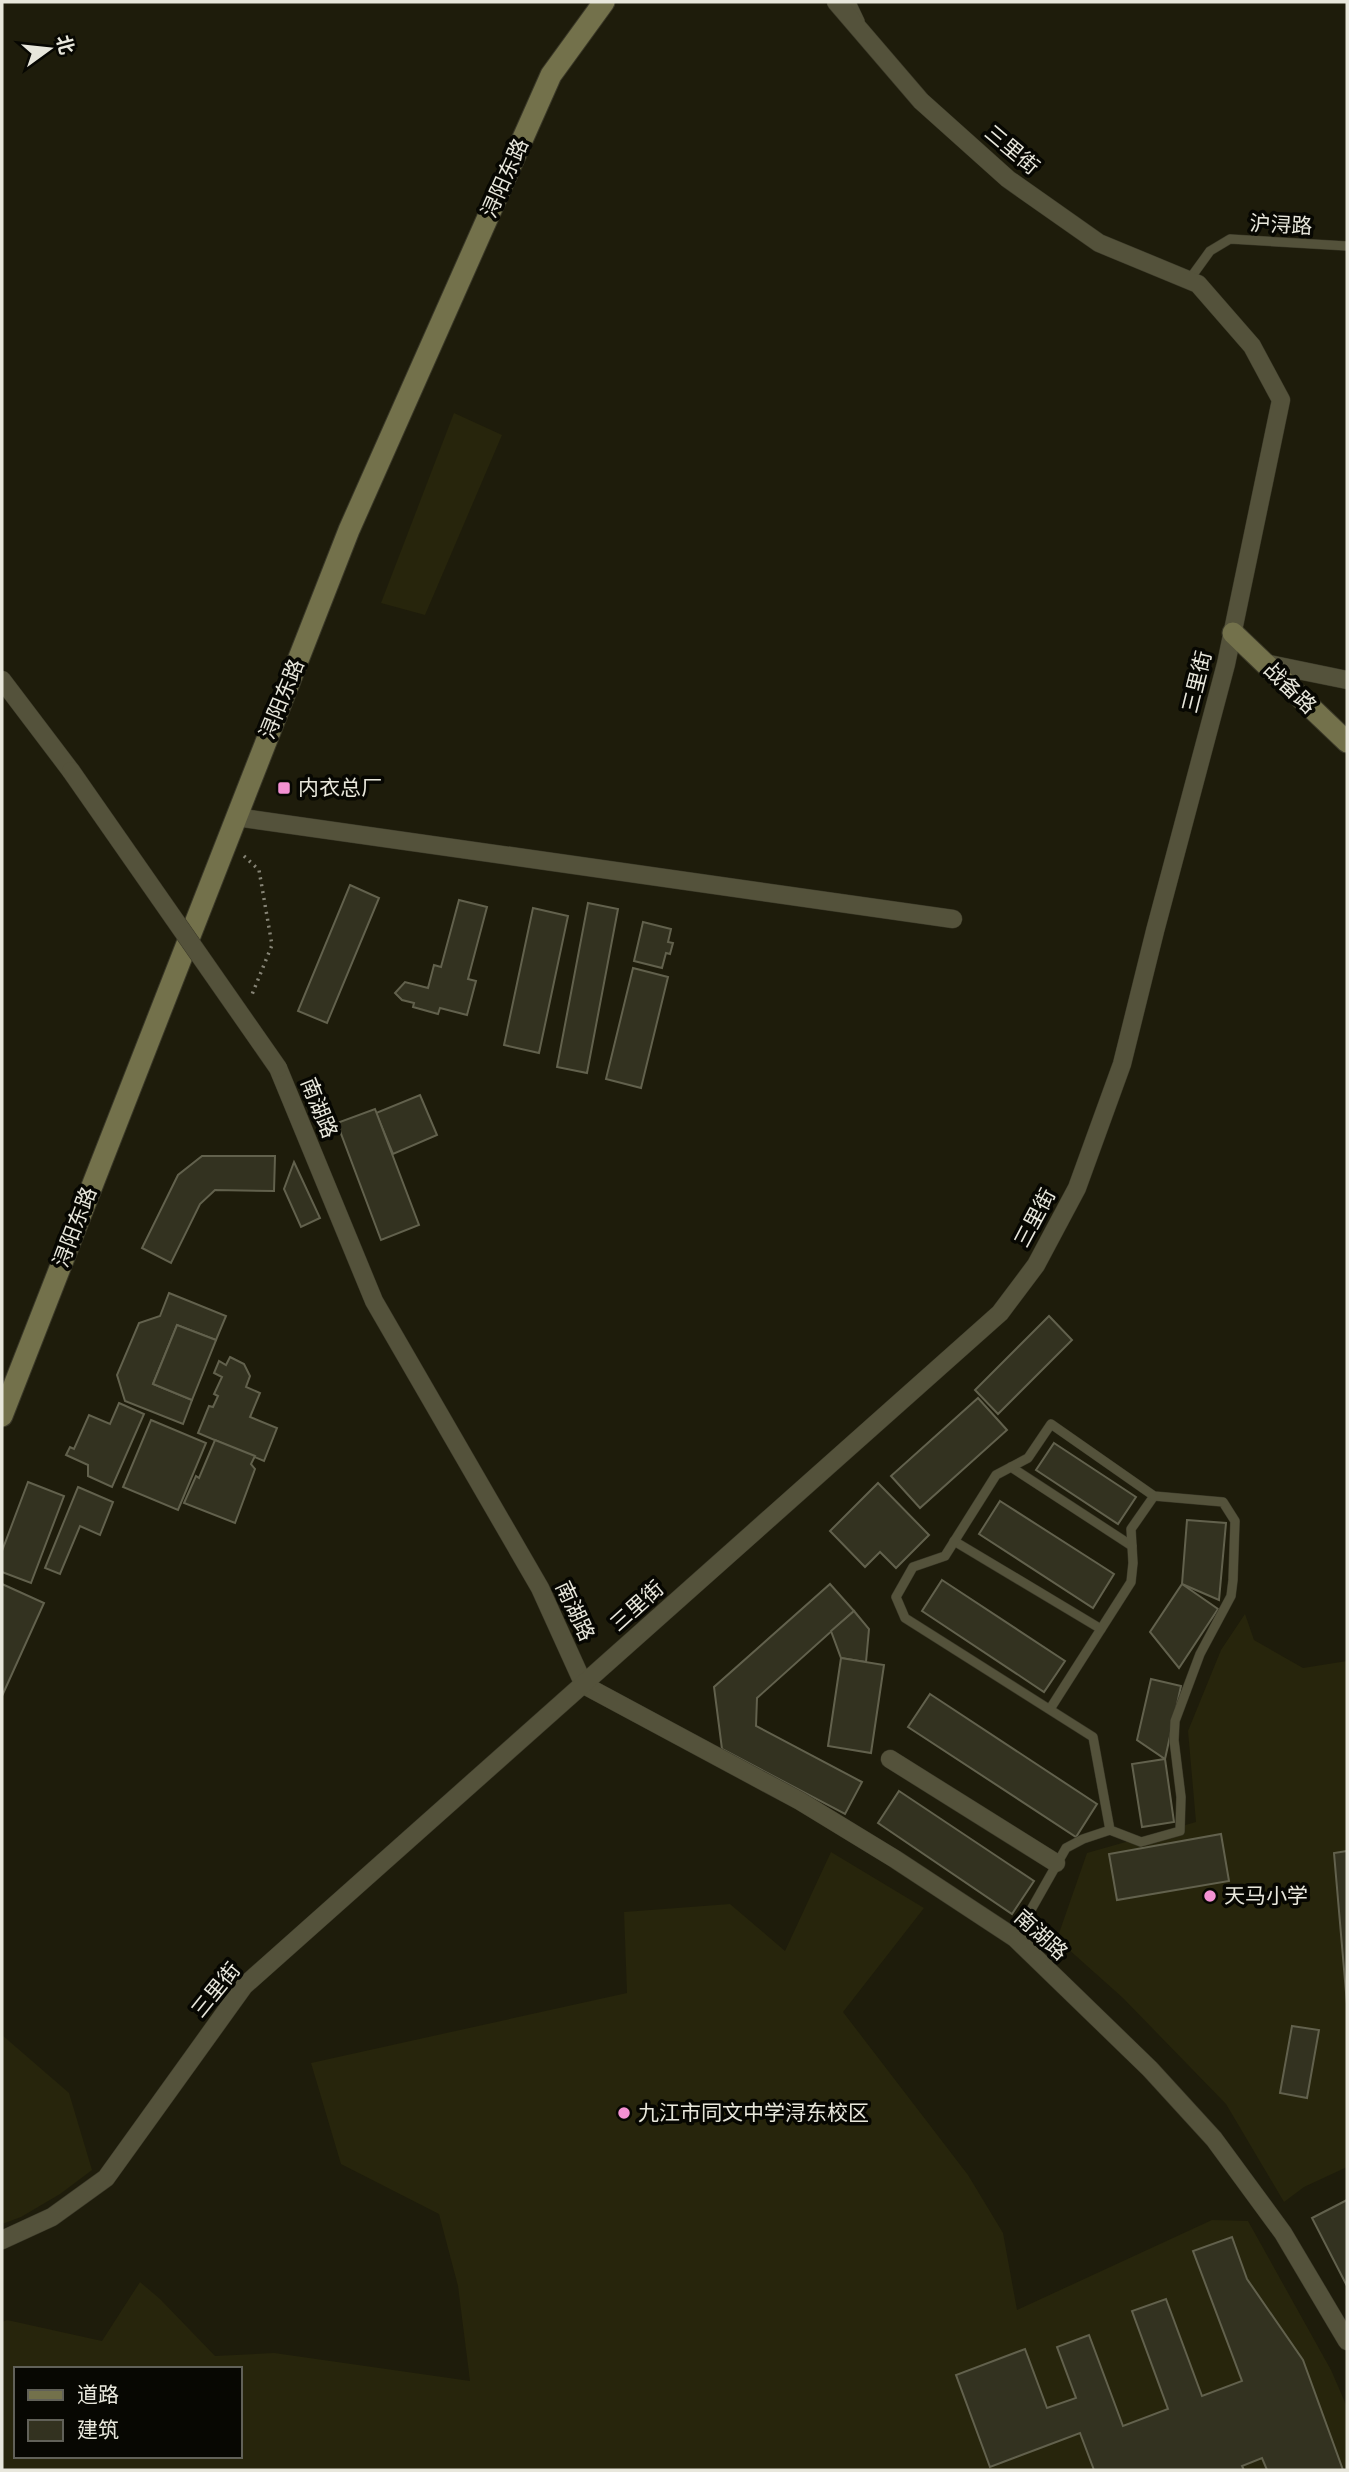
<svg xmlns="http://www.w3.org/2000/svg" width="1349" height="2472" viewBox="0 0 1349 2472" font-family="Commissioner,'Noto Sans SC',sans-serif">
<rect width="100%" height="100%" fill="#1e1c0b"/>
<g fill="#27250c" fill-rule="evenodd">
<polygon points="454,413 502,435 425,615 381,603"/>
<polygon points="1245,1614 1254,1640 1303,1668 1347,1661 1347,2167 1304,2187 1284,2202 1226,2104 1123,1998 1057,1939 1087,1853 1196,1822 1188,1731 1221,1650"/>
<path d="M831 1852 924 1908 843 2012 968 2175 1003 2233 1017 2310 1212 2220 1248 2221 1331 2370 1347 2407V2470H2V2322L7 2320 102 2341 140 2282 160 2299 215 2356 274 2353 470 2381 458 2286 439 2214 341 2164 311 2063 627 1993 624 1912 730 1904 785 1951ZM16 2369H240V2456H16Z"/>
<polygon points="2,2035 69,2093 92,2170 60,2194 21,2217 2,2224"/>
</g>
<g fill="#333220" stroke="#62614d" stroke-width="2">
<polygon points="350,885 379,898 327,1023 298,1011"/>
<polygon points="459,900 487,907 468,979 476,981 467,1015 440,1008 438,1014 413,1007 414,1003 402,1000 395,993 405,982 428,988 434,965 441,967"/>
<polygon points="588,903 618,909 587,1073 557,1067"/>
<polygon points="533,908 568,916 539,1053 504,1045"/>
<polygon points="643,922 671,929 668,942 673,943 670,954 666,953 662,968 634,961"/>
<polygon points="633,968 668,977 641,1088 606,1079"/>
<polygon points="420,1095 437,1135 393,1154 376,1113"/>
<polygon points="375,1109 419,1225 381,1240 337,1123"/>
<polygon points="202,1156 275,1156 274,1191 215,1190 200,1204 171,1263 142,1248 178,1175"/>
<polygon points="294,1162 320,1218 301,1227 284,1189"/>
<polygon points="169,1293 226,1316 216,1340 177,1325 153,1384 192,1400 183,1424 125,1401 117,1375 139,1323 160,1316"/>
<polygon points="1049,1316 1072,1340 998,1414 975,1390"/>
<polygon points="177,1325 216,1340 192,1400 153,1384"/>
<polygon points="230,1357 244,1364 250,1376 246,1387 260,1393 250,1417 277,1428 264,1461 198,1433 209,1406 213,1407 218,1396 214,1394 222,1377 214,1373 219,1361 226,1365"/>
<polygon points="978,1398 1007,1430 920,1508 891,1476"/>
<polygon points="119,1403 144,1414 112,1487 88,1476 88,1465 66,1455 70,1447 74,1449 89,1415 110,1424"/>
<polygon points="151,1420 206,1443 178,1510 123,1487"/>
<polygon points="215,1440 255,1456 251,1464 255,1469 235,1523 184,1503 196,1476 199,1478"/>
<polygon points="1054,1443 1136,1497 1118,1524 1036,1470"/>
<polygon points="28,1482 64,1496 31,1583 2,1572 2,1551"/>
<polygon points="878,1483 929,1535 896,1568 880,1552 865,1567 830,1531"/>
<polygon points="78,1487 113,1502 100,1535 80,1526 60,1574 45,1568"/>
<polygon points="1000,1501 1114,1574 1093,1608 979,1534"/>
<polygon points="1187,1520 1226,1523 1219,1600 1182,1584"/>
<polygon points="942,1580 1065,1661 1044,1692 922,1611"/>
<polygon points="2,1584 44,1603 2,1696"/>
<polygon points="830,1584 854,1611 757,1698 756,1726 862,1782 845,1814 722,1749 714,1687"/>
<polygon points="1182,1584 1218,1609 1179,1668 1150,1632"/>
<polygon points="854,1611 869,1629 866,1662 841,1658 831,1631"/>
<polygon points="841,1658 884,1665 871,1753 828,1746"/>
<polygon points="1151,1679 1181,1686 1165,1759 1137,1740"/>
<polygon points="930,1694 1097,1804 1076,1837 908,1727"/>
<polygon points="1165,1759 1174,1822 1142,1827 1132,1764"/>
<polygon points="899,1791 1034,1881 1012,1914 878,1823"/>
<polygon points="1221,1834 1229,1881 1117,1900 1109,1854"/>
<polygon points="1347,1851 1347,2004 1334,1853"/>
<polygon points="1292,2026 1319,2030 1307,2098 1280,2093"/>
<polygon points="1347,2200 1347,2286 1312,2218"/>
<polygon points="1232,2237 1247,2279 1303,2360 1343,2470 1267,2470 1262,2458 1242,2466 1244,2470 1094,2470 1080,2433 990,2467 956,2375 1025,2349 1047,2408 1076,2398 1057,2347 1089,2335 1123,2426 1168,2409 1132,2311 1166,2299 1202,2396 1242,2381 1193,2251"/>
</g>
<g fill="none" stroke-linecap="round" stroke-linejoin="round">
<defs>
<g id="lane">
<polyline points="851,2 860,21"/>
<polyline points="1189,280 1210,251 1230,239 1347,246"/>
<polyline points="1011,1467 1132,1546"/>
<polyline points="954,1541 1101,1629"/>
<polyline points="1050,1709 1131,1582 1133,1563 1131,1529 1154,1496"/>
<polyline points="1015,1938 1066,1848 1083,1839 1110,1830 1141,1842 1180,1831 1181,1797 1174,1740 1175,1721 1200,1654 1231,1596 1233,1580 1235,1521 1223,1502 1154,1496 1051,1424 1028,1458 996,1475 945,1556 913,1567 896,1597 905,1618 1093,1737 1110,1830"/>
</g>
<g id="street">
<polyline points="1264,663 1347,680"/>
<polyline points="2,680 71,771"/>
<polyline points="236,817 953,919"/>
<polyline points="278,1068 374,1301 540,1588 584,1685 800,1801 895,1859 1015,1938 1150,2069 1214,2139 1283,2233 1347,2341"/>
<polyline points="890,1759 1056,1863"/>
<polyline points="2,2240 52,2217 106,2178 244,1986 1000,1313 1036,1265 1077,1188 1122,1064 1155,931 1226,664 1281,400 1252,346 1198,284 1099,243 1008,179 921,101 836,2"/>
</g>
<g id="secondary">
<polyline points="1233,633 1347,742"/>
<polyline points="2,1416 349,530 551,75 604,2"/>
</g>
</defs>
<use href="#lane" stroke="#3a3828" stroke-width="10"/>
<use href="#street" stroke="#3a3828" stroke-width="19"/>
<use href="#secondary" stroke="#3a3828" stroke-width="23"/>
<polyline stroke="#868476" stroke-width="3.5" stroke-dasharray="2 5" stroke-linecap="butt" points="244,856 259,870 272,945 251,997"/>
<use href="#lane" stroke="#54523b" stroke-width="9"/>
<use href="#street" stroke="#54523b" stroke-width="18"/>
<use href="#secondary" stroke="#73714b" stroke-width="21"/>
<defs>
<polyline id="street-bridge" points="71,771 278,1068"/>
</defs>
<use href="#street-bridge" stroke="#3a3828" stroke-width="19" stroke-linecap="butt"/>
<use href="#street-bridge" stroke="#54523b" stroke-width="18"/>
</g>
<g fill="#f491d3" stroke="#070702" stroke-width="2.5">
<rect x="277" y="781" width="14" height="14" rx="3.5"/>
<circle cx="1210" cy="1896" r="7"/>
<circle cx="624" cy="2113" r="7"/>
</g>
<g text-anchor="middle" stroke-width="7" stroke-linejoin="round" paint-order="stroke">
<g font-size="21" fill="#e8e7dc" stroke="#070702">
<text transform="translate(1012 150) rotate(40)" y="7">三里街</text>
<text transform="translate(505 178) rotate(-66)" y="7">浔阳东路</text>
<text transform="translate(1281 225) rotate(3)" y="7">沪浔路</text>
<text transform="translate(1197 682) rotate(-76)" y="7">三里街</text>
<text transform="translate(1290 688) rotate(44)" y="7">战备路</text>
<text transform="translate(282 699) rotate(-68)" y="7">浔阳东路</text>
<text transform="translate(319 1108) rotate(68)" y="7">南湖路</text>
<text transform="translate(1035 1218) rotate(-62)" y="7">三里街</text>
<text transform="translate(75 1227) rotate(-69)" y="7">浔阳东路</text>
<text transform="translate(637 1606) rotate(-42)" y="7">三里街</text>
<text transform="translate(575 1611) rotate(65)" y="7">南湖路</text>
<text transform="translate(1041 1935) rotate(42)" y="7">南湖路</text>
<text transform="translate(216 1990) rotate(-51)" y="7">三里街</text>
</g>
<g font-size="21" fill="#e8e7dc" stroke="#070702" text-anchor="start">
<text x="298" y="795">内衣总厂</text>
<text x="1224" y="1903">天马小学</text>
<text x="638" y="2120">九江市同文中学浔东校区</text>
</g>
</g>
<rect width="1349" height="2472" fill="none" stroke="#e8e7dc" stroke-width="7"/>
<rect x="14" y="2367" width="228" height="91" fill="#070702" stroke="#616159" stroke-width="2"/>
<rect x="28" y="2390" width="35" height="10" fill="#73714b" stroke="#616159" stroke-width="2"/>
<text x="77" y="2402" font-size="21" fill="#e8e7dc">道路</text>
<rect x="28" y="2420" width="35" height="21" fill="#333220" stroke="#616159" stroke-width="2"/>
<text x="77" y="2437" font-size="21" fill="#e8e7dc">建筑</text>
<g transform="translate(49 49) rotate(75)" stroke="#070702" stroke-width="5" paint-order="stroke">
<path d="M0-5L12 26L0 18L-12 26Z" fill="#e8e7dc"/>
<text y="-10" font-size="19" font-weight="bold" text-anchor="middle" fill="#e8e7dc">北</text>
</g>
</svg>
